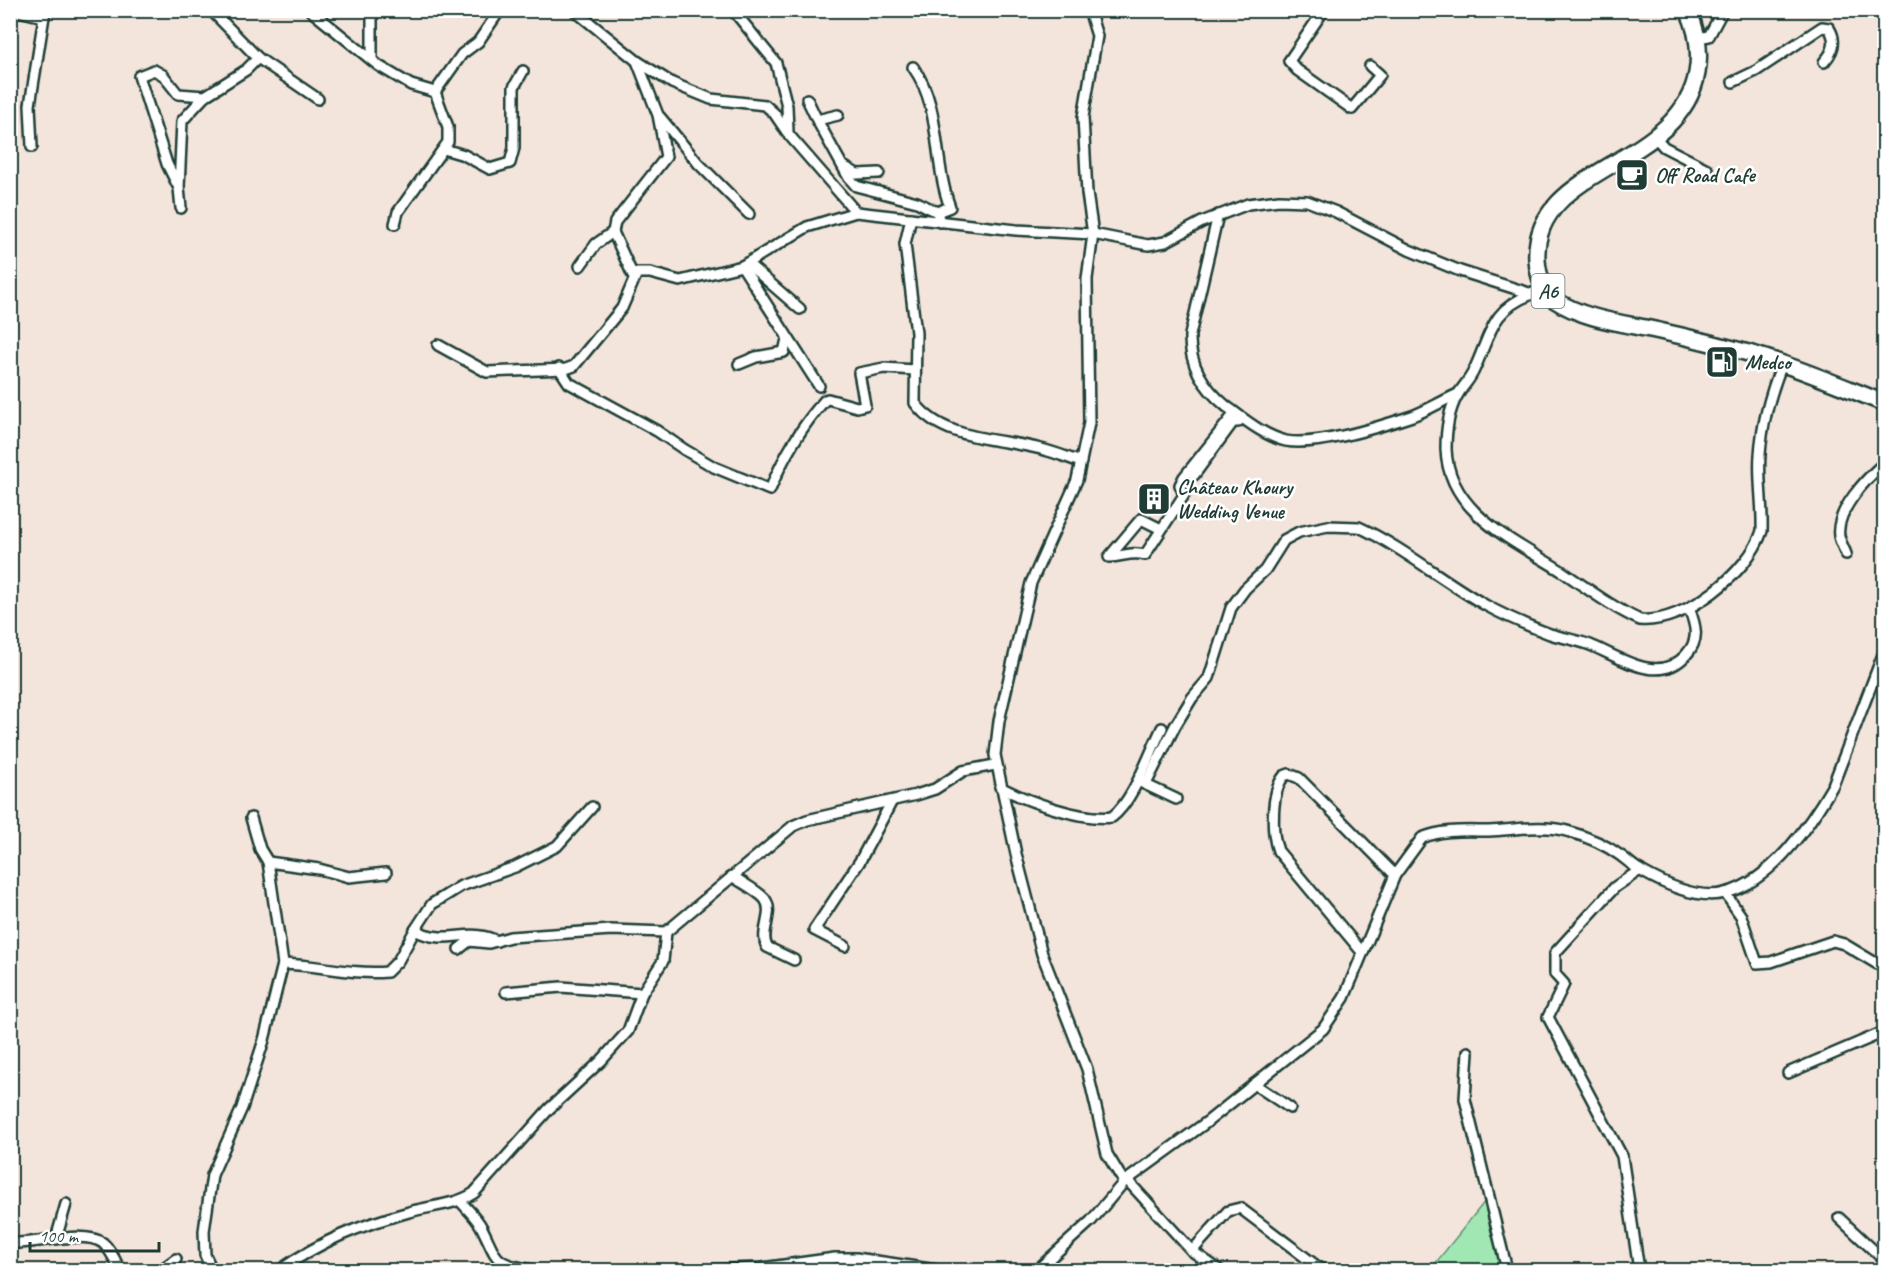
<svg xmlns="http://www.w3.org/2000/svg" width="1895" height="1281" viewBox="0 0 1895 1281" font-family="Caveat,sans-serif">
<rect width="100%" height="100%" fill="#f4e5dc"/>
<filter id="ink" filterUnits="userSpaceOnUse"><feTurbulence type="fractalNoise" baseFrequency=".0167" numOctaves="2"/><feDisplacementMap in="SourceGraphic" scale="12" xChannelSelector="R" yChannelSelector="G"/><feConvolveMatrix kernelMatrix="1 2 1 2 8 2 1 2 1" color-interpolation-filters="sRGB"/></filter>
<g filter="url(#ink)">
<polygon fill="#a1e7b3" stroke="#609274" stroke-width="1.5" points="1486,1200 1503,1270 1430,1270"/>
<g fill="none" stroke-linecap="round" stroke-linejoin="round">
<defs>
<g id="minor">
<polyline points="14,10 44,17"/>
<polyline points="211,10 258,58 318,99"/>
<polyline points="310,10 379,66 411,85 435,92 462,54 478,42 500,10"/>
<polyline points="574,10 637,61 672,83 711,99 765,105 774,113 789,135 856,212 1016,230 1093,234 1148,245 1165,242 1202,222 1248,204 1279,200 1307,201 1336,212 1409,250 1460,271 1532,294 1544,287"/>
<polyline points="733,10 776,63 787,106 788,132"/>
<polyline points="1089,10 1097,36 1083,117 1087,193 1093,234 1087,279 1089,423 1077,480 1031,583 999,721 995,755 1016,854 1042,954 1087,1069 1107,1154 1124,1182"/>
<polyline points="1324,10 1289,61 1297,70 1352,109 1380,75 1370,66"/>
<polyline points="1698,38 1709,36 1723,10"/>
<polyline points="372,60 372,10"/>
<path d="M913 67C942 107 933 163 950 207L937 212"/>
<path d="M1733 82 1756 71 1822 27 1829 28C1837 41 1834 51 1824 62"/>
<polyline points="205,96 182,121 179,188 167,164 139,76 154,70 163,75 178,94 205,96 246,70 258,58"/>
<polyline points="807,99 817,120"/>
<polyline points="838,115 817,120 849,178 856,186 917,202 937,212 940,222"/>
<polyline points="660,117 698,163 749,214"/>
<polyline points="1656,138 1664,147 1707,169"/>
<polyline points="32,147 30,105 45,10"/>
<polyline points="444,149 464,155 490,169 510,163 514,148 514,87 523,71"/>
<polyline points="845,167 857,174 879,173"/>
<polyline points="179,188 181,208"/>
<path d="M1218 215 1190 335C1189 364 1204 388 1226 406 1244 419 1264 436 1286 441 1316 447 1382 426 1412 416 1428 410 1442 401 1458 394"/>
<path d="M911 218 905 244 916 333 915 403C943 441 1000 438 1041 449 1054 452 1068 458 1081 462"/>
<polyline points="395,224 398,212 448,142 448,127 435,92"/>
<polyline points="747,263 800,309"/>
<polyline points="580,266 596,244 613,232"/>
<polyline points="742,266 819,386"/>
<polyline points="634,278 613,232 615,222 666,157 658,115 637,61"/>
<path d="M1532 294C1490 310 1491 334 1474 370 1470 380 1462 387 1457 396 1448 412 1446 431 1446 449 1448 514 1517 542 1563 572 1588 589 1613 608 1640 620 1685 624 1749 572 1762 531 1763 505 1758 480 1760 455 1762 422 1770 394 1782 364"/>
<polyline points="438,345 487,372 566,369 574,366 622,308 637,273 650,273 680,281 742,266 807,227 856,212"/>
<polyline points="739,364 756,357 784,352 787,339"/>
<path d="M559 368 569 383 657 431 685 450 714 467 770 490C782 459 803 424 825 400L828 399 857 407 865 405 859 373 884 368 915 370"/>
<polyline points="1194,475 1233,422 1238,422"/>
<path d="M1161 529 1141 519 1109 557C1123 557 1131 551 1145 555L1184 495 1180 485 1184 477 1235 413"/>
<path d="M1846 554C1844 548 1840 542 1839 536 1835 511 1867 478 1884 463"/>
<polyline points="1142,783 1176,799"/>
<path d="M1146 784 1175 726 1192 698 1209 678 1231 608 1245 589 1265 570 1284 540 1299 532 1328 526 1359 527C1404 548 1444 582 1487 606 1507 617 1529 626 1550 634 1563 638 1577 640 1590 645 1620 657 1658 686 1686 655 1700 640 1696 626 1689 608"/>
<path d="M1000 787C1027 801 1082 821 1112 817 1133 802 1150 752 1162 728"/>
<polyline points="268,862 319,869 349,877 386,873"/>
<path d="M732 876C742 883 757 890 765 899 775 913 759 932 767 947L794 960"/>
<polyline points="1725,893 1741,916 1757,963 1771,962 1833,941 1844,944 1884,968"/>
<path d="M497 941C468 926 446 947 415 930L432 904 461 886 515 867 557 846 592 807"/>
<polyline points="845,946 814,930 860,861 892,801"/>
<polyline points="459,949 469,941 489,943 510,937 611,930 666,932 793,826 807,820 916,795 935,789 963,771 995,765"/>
<path d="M1362 952 1278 851C1271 832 1271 792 1284 776L1289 774 1299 778 1395 875"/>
<path d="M283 964C319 965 352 975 387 972L398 961 415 930"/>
<polyline points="506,992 561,987 642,993"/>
<polyline points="1468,1052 1465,1099 1507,1270"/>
<polyline points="1788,1073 1884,1032"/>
<polyline points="1254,1084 1290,1108"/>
<polyline points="1127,1180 1192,1251 1219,1270"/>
<path d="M461 1202C468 1210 477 1218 482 1228 499 1262 493 1263 533 1270"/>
<polyline points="1839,1218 1884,1260"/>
<polyline points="56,1239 66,1204"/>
<path d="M10 1243C33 1245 84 1229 103 1243 111 1250 116 1262 120 1270"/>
<polyline points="1192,1251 1228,1211 1240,1208 1322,1270"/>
<polyline points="161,1270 176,1259"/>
<polyline points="212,1270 205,1255 204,1231 212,1175 242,1108 264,1040 283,964 268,862 260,849 251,818"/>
<path d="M280 1270C323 1240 358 1226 409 1212 430 1206 456 1205 474 1193L549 1109 601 1061 628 1031 642 993 663 961 666 932"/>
<polyline points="701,1270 762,1268 835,1258 856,1258 937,1270"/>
<path d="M1037 1270 1091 1221 1124 1182 1207 1122 1323 1029 1344 998 1395 875 1422 838C1443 829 1466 831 1489 831 1514 830 1543 824 1567 831 1585 836 1605 844 1621 856 1628 861 1635 868 1643 872 1666 885 1698 900 1725 893 1771 882 1811 823 1833 785L1884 652"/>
<polyline points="1639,1270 1622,1156 1548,1017 1564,984 1555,974 1555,953 1615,887 1640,870"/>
</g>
<path id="trunk" d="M1688 10C1697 30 1701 51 1697 73 1680 168 1531 165 1537 260 1538 275 1543 290 1555 300 1583 319 1622 323 1655 330 1687 337 1720 345 1752 354 1797 367 1841 386 1884 403"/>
</defs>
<use href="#minor" stroke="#1f3d34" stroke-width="14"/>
<use href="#trunk" stroke="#1f3d34" stroke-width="20"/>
<use href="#minor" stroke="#fff" stroke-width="9"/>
<use href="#trunk" stroke="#fff" stroke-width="15"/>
</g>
</g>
<defs>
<symbol id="cafe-square" viewBox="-11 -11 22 22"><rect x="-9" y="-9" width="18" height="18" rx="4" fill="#1f3d34" stroke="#fff"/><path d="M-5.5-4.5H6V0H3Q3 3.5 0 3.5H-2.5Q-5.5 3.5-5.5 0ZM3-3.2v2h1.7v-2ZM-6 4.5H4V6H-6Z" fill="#fff"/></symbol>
<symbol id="fuel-square" viewBox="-11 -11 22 22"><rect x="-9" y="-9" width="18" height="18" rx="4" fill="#1f3d34" stroke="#fff"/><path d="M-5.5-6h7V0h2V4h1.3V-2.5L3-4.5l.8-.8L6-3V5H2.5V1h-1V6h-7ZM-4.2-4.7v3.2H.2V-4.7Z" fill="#fff"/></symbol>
<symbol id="building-square" viewBox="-11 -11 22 22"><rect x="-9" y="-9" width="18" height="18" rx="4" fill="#1f3d34" stroke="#fff"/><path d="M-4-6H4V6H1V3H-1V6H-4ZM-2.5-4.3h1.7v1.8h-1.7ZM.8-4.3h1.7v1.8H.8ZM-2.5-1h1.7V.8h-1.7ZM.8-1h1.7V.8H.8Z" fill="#fff"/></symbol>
</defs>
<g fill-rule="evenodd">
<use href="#cafe-square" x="1613" y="156" width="38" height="38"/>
<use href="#fuel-square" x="1703" y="343" width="38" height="38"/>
<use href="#building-square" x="1135" y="480" width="38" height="38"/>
</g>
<g text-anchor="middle" stroke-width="5" stroke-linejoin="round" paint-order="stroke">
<rect fill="#fff" stroke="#627771" stroke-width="1.5" x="1531.5" y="274" width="33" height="34" rx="4.5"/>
<g font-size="20" font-weight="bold" fill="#1f3d34">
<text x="1548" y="298">A6</text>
</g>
<g font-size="21" font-weight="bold" fill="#1f3d34" stroke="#fff" text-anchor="start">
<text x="1655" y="182">Off Road Cafe</text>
<text x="1745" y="369">Medco</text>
<text x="1177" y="494">Château Khoury<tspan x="1177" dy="24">Wedding Venue</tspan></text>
</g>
</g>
<rect width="1895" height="1281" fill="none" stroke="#fff" stroke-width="36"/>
<rect x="18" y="18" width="1859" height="1245" fill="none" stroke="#1f3d34" stroke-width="2" filter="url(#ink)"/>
<path d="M30 1242v9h129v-9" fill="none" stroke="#1f3d34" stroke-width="3"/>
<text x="39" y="1242" font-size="18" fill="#1f3d34" stroke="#ffffff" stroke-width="4.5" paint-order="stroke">100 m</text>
</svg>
